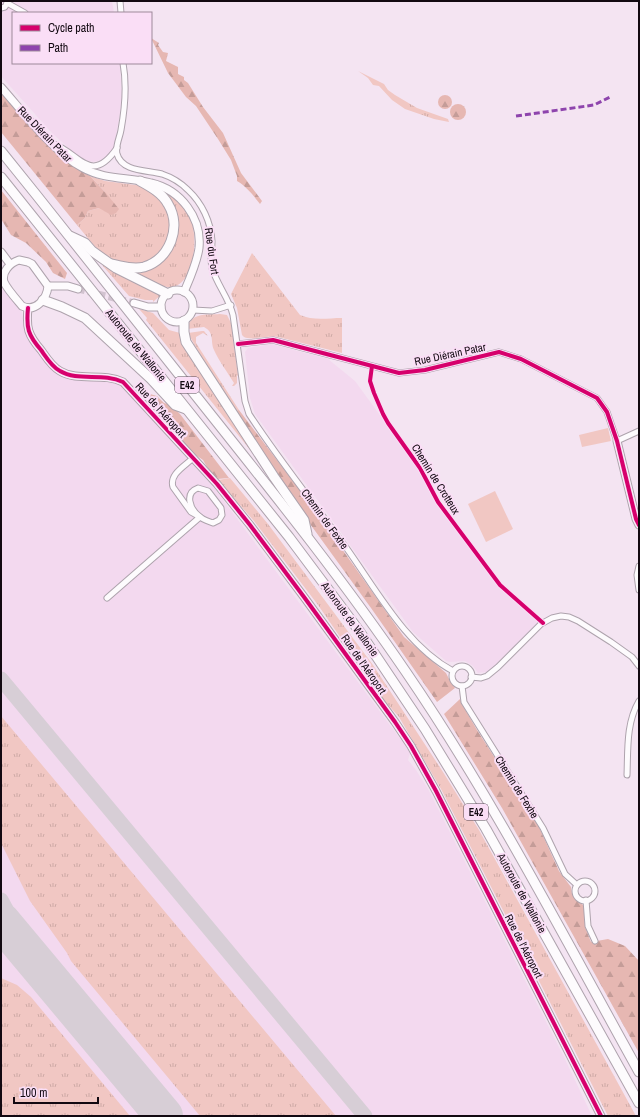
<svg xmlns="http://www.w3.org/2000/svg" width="640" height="1117" viewBox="0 0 640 1117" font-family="'Archivo Narrow',sans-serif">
<defs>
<pattern id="grass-tufts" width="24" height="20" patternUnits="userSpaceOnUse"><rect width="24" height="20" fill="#f1c7c3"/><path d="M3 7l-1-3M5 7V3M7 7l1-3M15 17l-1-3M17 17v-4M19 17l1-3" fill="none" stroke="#ceaaa6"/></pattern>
<pattern id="forest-firs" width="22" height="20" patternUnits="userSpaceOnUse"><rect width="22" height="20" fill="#e6b7b2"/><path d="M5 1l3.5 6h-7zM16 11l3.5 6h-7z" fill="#c49c98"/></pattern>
</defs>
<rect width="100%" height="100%" fill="#f4e4f2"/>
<g fill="#f3d9ef">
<polygon points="1,1 112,1 114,13 13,13 13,63 120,63 122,102 114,147 106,159 93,162 81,159 52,133 1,76"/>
<polygon points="1,286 22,312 24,328 29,341 54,372 64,377 75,379 112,381 120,385 215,489 401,740 402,739 409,749 410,753 408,760 416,770 428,789 564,1057 592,1116 1,1116"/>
<polygon points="271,344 328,359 355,381 417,466 435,501 500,588 540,622 488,673 487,672 478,673 473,666 465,661 450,662 446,661 413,632 255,414 250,398 245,352 248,348"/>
</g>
<g fill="url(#grass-tufts)">
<polygon points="358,71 384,84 388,90 395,95 417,108 448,119 449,122 434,119 405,109 392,100 379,86 373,85 368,78"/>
<polygon points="90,176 105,181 143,186 149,189 167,206 172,225 168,241 154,259 139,265 118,263 96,248 77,225 85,218 88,211 99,208 105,192"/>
<path d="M154 187C170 194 182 202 190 218 199 236 195 285 171 287 160 288 142 276 132 271L147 268 177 230Z"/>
<path d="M252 253 300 315C313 321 328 318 342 318V353L278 337C267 335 253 341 244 337L242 335 237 308 231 294Z"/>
<polygon points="102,265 110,268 162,294 153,302 153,300 145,300 129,296"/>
<polygon points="139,309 153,313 169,330 180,333 267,471 146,320 147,318"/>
<path d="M220 314 227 315 231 323 238 375 237 376V383L234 386H232L234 383C228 373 219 361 214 350 210 341 215 333 204 327L187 329C191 312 206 315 220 314Z"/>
<polygon points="202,331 204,331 208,336 203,333 196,337 196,343 239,410 235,411 211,374 188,333"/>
<polygon points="230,478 268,524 373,665 443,772 479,830 636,1116 608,1116 441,789 399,717 383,699 318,605 254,521 218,480"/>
<polygon points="1,716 336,1116 200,1116 71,961 67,953 30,901 1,843"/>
<polygon points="1,978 17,985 31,997 130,1116 1,1116"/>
</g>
<g fill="url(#forest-firs)">
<path d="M151 38 159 43 158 45 163 52 168 53 166 61 178 67V74L184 77V80L188 83 203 107 223 133 241 173 262 201 260 204C253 195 247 187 237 181V176L231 160 218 139 196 106 186 97 168 73Z"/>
<polygon points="1,91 46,143 71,165 90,176 105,192 119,209 116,213 111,215 99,208 88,211 85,218 77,225 1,132"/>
<circle cx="445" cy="102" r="7"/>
<circle cx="458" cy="112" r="8"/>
<polygon points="1,190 67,273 65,279 53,273 46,262 26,243 11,235 1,219"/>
<polygon points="150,394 157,396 164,403 171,405 180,414 229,478 217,479 207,467 203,460 184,447 179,434 175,427 161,418 148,405"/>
<polygon points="239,410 311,505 404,637 446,673 450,681 455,688 437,702 371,608 305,517 235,411"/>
<polygon points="460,699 463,706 477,730 539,827 559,871 571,887 572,894 577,900 584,906 585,927 591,942 608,939 625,946 639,961 639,1053 502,808 444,714"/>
</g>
<g fill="#f1c7c3">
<polygon points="608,428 611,441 582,447 579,435"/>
<polygon points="495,491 513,529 486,542 468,504"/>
</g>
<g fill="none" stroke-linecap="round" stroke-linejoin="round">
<g stroke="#d7ced6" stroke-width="15">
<polyline points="1,679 365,1116"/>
<path d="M1 900C24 945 57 985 88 1025"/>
</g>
<polyline stroke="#d7ced6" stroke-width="38" points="1,921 164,1116"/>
<polyline stroke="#d2c3d0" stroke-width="7" stroke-dasharray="7 3.5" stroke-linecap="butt" points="78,289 134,303"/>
<defs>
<g id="street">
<polyline points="120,1 121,13"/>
<polyline points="7,3 25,13"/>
<polyline points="1,8 5,7 8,1"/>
<path d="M123 63C127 85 125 108 121 130 120 137 115 146 117 154 122 172 147 170 162 174 171 177 181 183 188 190 202 203 211 222 212 241 212 250 210 259 212 268 217 285 229 298 233 315L245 401 249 414C279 460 313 502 345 546 376 589 406 646 453 671"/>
<path d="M54 144C79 153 91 186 117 148"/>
<polyline points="193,310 212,311 231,305"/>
<polyline points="238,344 273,340 399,373 425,370 499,352 521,359 597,398 607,412 617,441 639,431"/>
<path d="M198 488 208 491 221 508 222 515 219 520 213 523C208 521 203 520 199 516 190 509 184 493 198 488Z"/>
<polyline points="639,566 637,575 639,590"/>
<path d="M107 598 200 517 191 512 173 487C169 474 185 466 193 458"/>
<circle cx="462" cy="676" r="10"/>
<polyline points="471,677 481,678 487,676 498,667 541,624 552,618 561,616 569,617 578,621 611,642 632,657 639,666"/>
<polyline points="462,686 464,702 543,828 565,874 577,885"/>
<path d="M627 775C628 750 626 723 639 701"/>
<circle cx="585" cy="891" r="10"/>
<polyline points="586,900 588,926 595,941"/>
</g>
<g id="secondary">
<path d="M1 87C24 113 53 152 83 168 105 180 128 177 151 183 181 190 202 218 199 248 197 263 190 278 184 292"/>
<polyline points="1,252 10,264"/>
<path d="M19 260 28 262 32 264 48 286C47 298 36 313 22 306 17 300 7 289 4 282 1 272 10 263 19 260Z"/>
<polyline points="48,286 68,286 78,289"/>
<circle cx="177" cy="306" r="16"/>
<polyline points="134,303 148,307 161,307"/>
<path d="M28 308C26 328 28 335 41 350 46 357 52 367 60 371 78 382 103 372 123 382L217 484 250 525 304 597 395 722 411 746 436 791 601 1116"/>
<polyline points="617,441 636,519 639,525"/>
</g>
<g id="highway">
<path d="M1 151C72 239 142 328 212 416 279 500 346 584 406 672 493 799 564 937 639 1072"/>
<polyline points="1,177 289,537 360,632 425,729 486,829 639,1103"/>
<polyline points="70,236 85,243 92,251 116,268 168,294"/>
<path d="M111 264C123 266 132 270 144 267 170 259 182 227 168 204 162 193 151 187 140 181"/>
<polyline points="43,300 62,307 85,318 151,379 175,405 186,409"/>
<polyline points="184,321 184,332 186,342 274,477 304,520 307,534"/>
</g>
</defs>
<use href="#street" stroke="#aea3ad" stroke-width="7"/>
<use href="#secondary" stroke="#aea3ad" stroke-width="9"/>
<use href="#highway" stroke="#aea3ad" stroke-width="11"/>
<use href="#street" stroke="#fdfbfd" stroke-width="5"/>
<use href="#secondary" stroke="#fdfbfd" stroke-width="7"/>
<use href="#highway" stroke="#fdfbfd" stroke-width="9"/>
<polyline stroke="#8e44ad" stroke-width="3" stroke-dasharray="6 3" stroke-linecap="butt" points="516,116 594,105 610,97"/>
<defs>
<g id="cycleway">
<path d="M28 308C26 328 28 335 41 350 46 357 52 367 60 371 78 382 103 372 123 382L217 484 250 525 304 597 395 722 411 746 436 791 601 1116"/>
<polyline points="238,344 273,340 399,373 425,370 499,352 521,359 597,398 607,412 617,441 636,519 639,525"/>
<polyline points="372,366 370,381 374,393 383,414 388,423 420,468 438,502 500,585 543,623"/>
</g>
</defs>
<use href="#cycleway" stroke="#fadef6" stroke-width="6"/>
<use href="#cycleway" stroke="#d6006c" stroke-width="4"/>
</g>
<g text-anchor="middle" stroke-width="4" stroke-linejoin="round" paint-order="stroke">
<g fill="#fadef6" stroke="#584956" stroke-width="1">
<rect x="175" y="377" width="24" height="16" rx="3"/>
<rect x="464" y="804" width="24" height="16" rx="3"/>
</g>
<g font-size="10" font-weight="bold" fill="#120911">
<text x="187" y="389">E42</text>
<text x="476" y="816">E42</text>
</g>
<g font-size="11" fill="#120911" stroke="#fadef6">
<text transform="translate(45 134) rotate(46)" y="4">Rue Diérain Patar</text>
<text transform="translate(212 251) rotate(82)" y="4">Rue du Fort</text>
<text transform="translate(136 345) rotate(51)" y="4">Autoroute de Wallonie</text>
<text transform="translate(450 354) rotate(-12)" y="4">Rue Diérain Patar</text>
<text transform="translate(161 410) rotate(48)" y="4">Rue de l'Aéroport</text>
<text transform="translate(436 479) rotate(58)" y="4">Chemin de Crotteux</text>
<text transform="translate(325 519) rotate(54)" y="4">Chemin de Fexhe</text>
<text transform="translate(350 619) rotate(54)" y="4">Autoroute de Wallonie</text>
<text transform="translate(364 664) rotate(55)" y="4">Rue de l'Aéroport</text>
<text transform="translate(517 787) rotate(58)" y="4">Chemin de Fexhe</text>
<text transform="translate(522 893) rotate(61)" y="4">Autoroute de Wallonie</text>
<text transform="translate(524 946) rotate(63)" y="4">Rue de l'Aéroport</text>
</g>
</g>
<rect width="640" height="1117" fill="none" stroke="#120911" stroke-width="4"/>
<rect x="12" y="12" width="140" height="52" fill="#fadef6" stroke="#9d899a"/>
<rect x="20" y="25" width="20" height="6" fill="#d6006c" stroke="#9d899a"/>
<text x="48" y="32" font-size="12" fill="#120911">Cycle path</text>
<rect x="20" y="45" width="20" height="6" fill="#8e44ad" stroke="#9d899a"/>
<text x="48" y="52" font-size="12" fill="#120911">Path</text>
<path d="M14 1097v6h84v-6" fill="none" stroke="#120911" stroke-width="2"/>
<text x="20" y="1097" font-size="12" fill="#120911" stroke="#fadef6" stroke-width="3" paint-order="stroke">100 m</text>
</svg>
